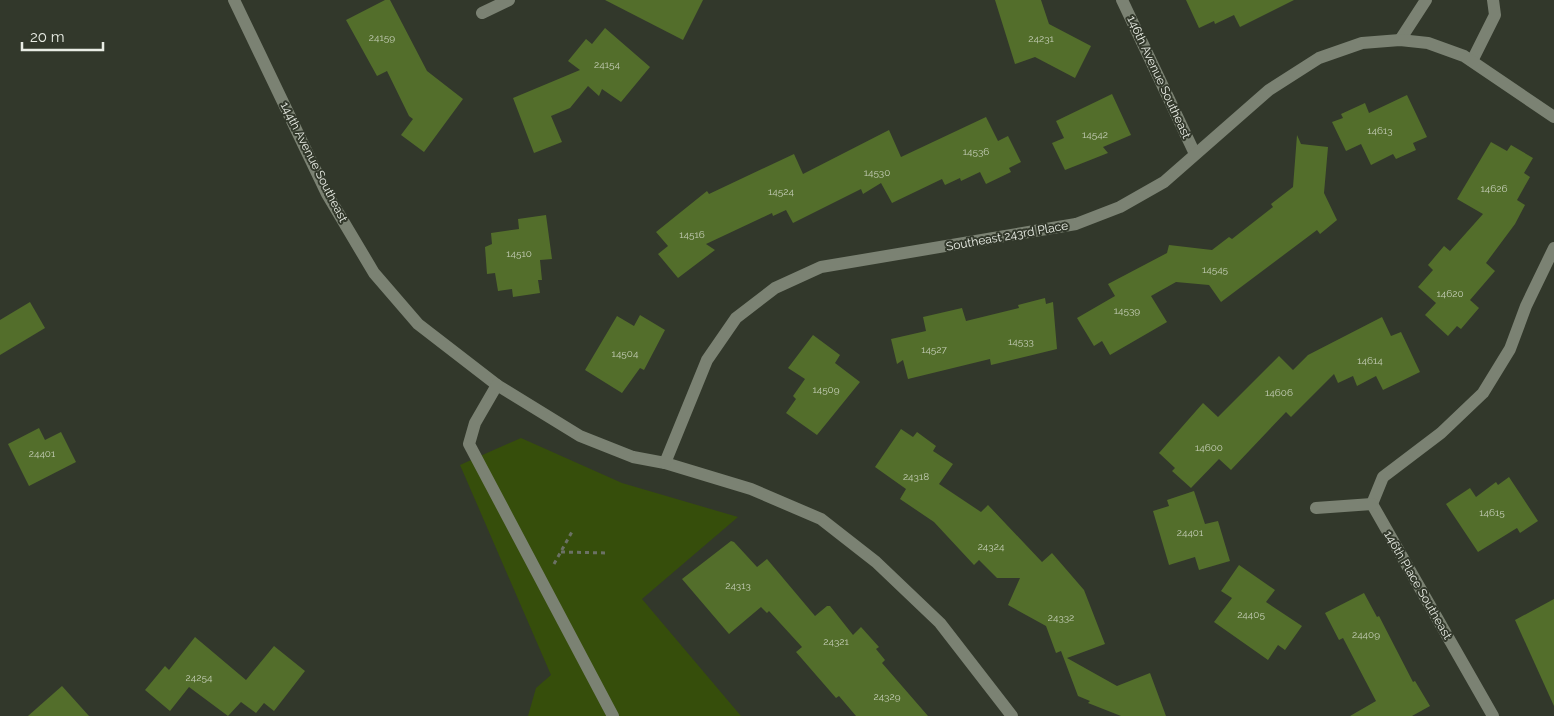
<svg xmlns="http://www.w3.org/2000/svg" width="1554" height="716" viewBox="0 0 1554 716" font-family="Raleway,sans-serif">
<rect width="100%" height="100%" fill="#32382b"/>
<polygon fill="#364e0b" points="521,438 622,483 738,517 642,599 741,716 528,716 536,688 551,675 460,465"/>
<g fill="#536e2b">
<polygon points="385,0 390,0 427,71 463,99 424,152 401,135 413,119 409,116 387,71 377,76 346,20"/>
<polygon points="605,0 703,0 683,40"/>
<polygon points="995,0 1041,0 1049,24 1091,46 1075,78 1035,57 1015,64"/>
<polygon points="1186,0 1294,0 1240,27 1234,15 1215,24 1214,21 1199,28"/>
<polygon points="605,28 650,67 621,102 602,89 599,96 588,86 570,108 551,116 562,142 534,153 513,98 580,70 568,61 586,39 592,44"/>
<polygon points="1112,94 1131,135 1103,147 1108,153 1065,170 1052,143 1064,138 1056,121"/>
<polygon points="1407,95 1427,137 1413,143 1416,150 1396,159 1393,154 1371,165 1361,144 1346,151 1332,122 1343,118 1341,114 1365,103 1369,113"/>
<polygon points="986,117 998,141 1008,136 1021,162 1009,168 1011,172 986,184 980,172 961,181 960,178 945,185 942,179 892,203 881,183 863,194 861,189 793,223 786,210 773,216 772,213 706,244 715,250 678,278 658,254 668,246 656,232 707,191 709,194 794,154 803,174 889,130 901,157"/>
<polygon points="1297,135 1301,144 1328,147 1324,193 1337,220 1320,234 1317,230 1221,302 1209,285 1176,282 1151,296 1167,322 1110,355 1102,341 1094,346 1077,318 1115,296 1108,284 1167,253 1169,245 1212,250 1229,237 1232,239 1273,207 1271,204 1293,187"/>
<polygon points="1491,142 1507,151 1511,145 1533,158 1524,173 1530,177 1517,200 1525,205 1515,224 1486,263 1495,271 1470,300 1479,308 1461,329 1457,326 1448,336 1425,315 1436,303 1418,287 1433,270 1428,265 1444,246 1450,251 1483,214 1457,199"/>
<polygon points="546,215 552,259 540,260 542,280 538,280 540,293 513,297 512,289 498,291 495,273 487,274 485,247 492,244 491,233 519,229 518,219"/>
<polygon points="1045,298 1046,304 1053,302 1057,349 991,365 990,359 908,379 903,360 897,364 891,339 926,331 923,317 962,308 966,321 1019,308 1018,305"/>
<polygon points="30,302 45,328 0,355 0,320"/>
<polygon points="640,315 665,330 644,370 640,368 622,393 585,370 617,316 634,326"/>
<polygon points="1382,317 1391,336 1401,332 1420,372 1383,390 1376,376 1357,386 1353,376 1338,383 1334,374 1291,417 1286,412 1231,470 1219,459 1191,488 1172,471 1175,468 1159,453 1203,403 1218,417 1279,356 1293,370 1308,355"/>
<polygon points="813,335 840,355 835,363 860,382 817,435 786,413 796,399 793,396 805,379 788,368"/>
<polygon points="39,428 45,440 61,432 76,462 29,486 8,444"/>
<polygon points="901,429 913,437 917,432 936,446 933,451 953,464 939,484 981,512 988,505 1042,562 1052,553 1084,590 1105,644 1067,658 1117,686 1150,673 1166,716 1121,716 1088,703 1090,701 1078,696 1061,651 1056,653 1046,626 1008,605 1020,578 997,578 979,560 974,565 934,522 900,499 906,489 875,467"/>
<polygon points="1509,477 1538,521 1520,533 1517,528 1478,552 1446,504 1470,488 1476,497 1496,482 1498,485"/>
<polygon points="1194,491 1205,524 1218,521 1230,561 1199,570 1195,557 1169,565 1153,511 1169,506 1167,500"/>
<polygon points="731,541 734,542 757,567 767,559 815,616 827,606 830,606 853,635 861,627 879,647 876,649 885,660 882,663 928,716 856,716 839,696 836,698 796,652 802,647 769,611 767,613 761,607 729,634 682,579"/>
<polygon points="1239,565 1275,590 1266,602 1302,626 1285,650 1278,645 1268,660 1214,622 1232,598 1221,591"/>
<polygon points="1364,593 1377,617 1379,616 1413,682 1415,681 1430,706 1412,716 1350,716 1376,701 1343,638 1339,640 1325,613"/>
<polygon points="1554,599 1554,706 1515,620"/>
<polygon points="195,637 246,680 274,646 305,671 274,711 264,703 256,713 241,702 228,716 189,687 170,711 145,690 165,666 169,670"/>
<polygon points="62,686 89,716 28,716"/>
</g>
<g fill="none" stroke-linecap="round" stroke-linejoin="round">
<g stroke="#6b7165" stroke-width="3" stroke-dasharray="4 4" stroke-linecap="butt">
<polyline points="561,552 609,553"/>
<polyline points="554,564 573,530"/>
</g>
<g stroke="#7b8273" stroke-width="12">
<polyline points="234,0 327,194 374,273 418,324 497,385 580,436 633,457 665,463 751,489 821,519 876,562 940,623 1012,716"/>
<polyline points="1122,0 1195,154"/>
<polyline points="482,13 509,0"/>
<polyline points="1400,40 1426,0"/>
<polyline points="1472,61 1495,15 1493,0"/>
<polyline points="497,385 475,423 469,444 613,716"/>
<polyline points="665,463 707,360 736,318 775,288 821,267 1076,224 1120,207 1164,182 1269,90 1319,58 1362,43 1400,40 1428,43 1464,56 1554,117"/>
<polyline points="1372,504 1383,477 1441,433 1483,393 1510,349 1526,306 1554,248"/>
<polyline points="1372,504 1493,716"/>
<polyline points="1316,508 1372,504"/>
</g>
</g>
<g text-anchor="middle" stroke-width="4" stroke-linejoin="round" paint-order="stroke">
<g font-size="10" fill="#c4cdb6">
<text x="382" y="41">24159</text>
<text x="1041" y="42">24231</text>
<text x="607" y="68">24154</text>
<text x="1380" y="134">14613</text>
<text x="1095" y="138">14542</text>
<text x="976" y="155">14536</text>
<text x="877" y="176">14530</text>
<text x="1494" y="192">14626</text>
<text x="781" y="195">14524</text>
<text x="692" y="238">14516</text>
<text x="519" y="257">14510</text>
<text x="1215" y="273">14545</text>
<text x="1450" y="297">14620</text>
<text x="1127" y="314">14539</text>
<text x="1021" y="345">14533</text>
<text x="934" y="353">14527</text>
<text x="625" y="357">14504</text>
<text x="1370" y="364">14614</text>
<text x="826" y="393">14509</text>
<text x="1279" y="396">14606</text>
<text x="1209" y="451">14600</text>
<text x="42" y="457">24401</text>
<text x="916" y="480">24318</text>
<text x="1492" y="516">14615</text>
<text x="1190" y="536">24401</text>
<text x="991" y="550">24324</text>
<text x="738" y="589">24313</text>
<text x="1251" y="618">24405</text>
<text x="1061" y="621">24332</text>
<text x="1366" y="638">24409</text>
<text x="836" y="645">24321</text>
<text x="199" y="681">24254</text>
<text x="887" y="700">24329</text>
</g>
<g font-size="12" fill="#e9ede5" stroke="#32382b">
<text transform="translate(1159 77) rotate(65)" y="4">146th Avenue Southeast</text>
<text transform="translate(314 162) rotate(63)" y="4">144th Avenue Southeast</text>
<text transform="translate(1007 236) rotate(-10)" y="4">Southeast 243rd Place</text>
<text transform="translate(1418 585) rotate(60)" y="4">146th Place Southeast</text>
</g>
</g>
<path d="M22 42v8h81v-8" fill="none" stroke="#e9ede5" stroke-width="2.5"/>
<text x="30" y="42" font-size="15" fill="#e9ede5" stroke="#32382b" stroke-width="4" paint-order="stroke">20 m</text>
</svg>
